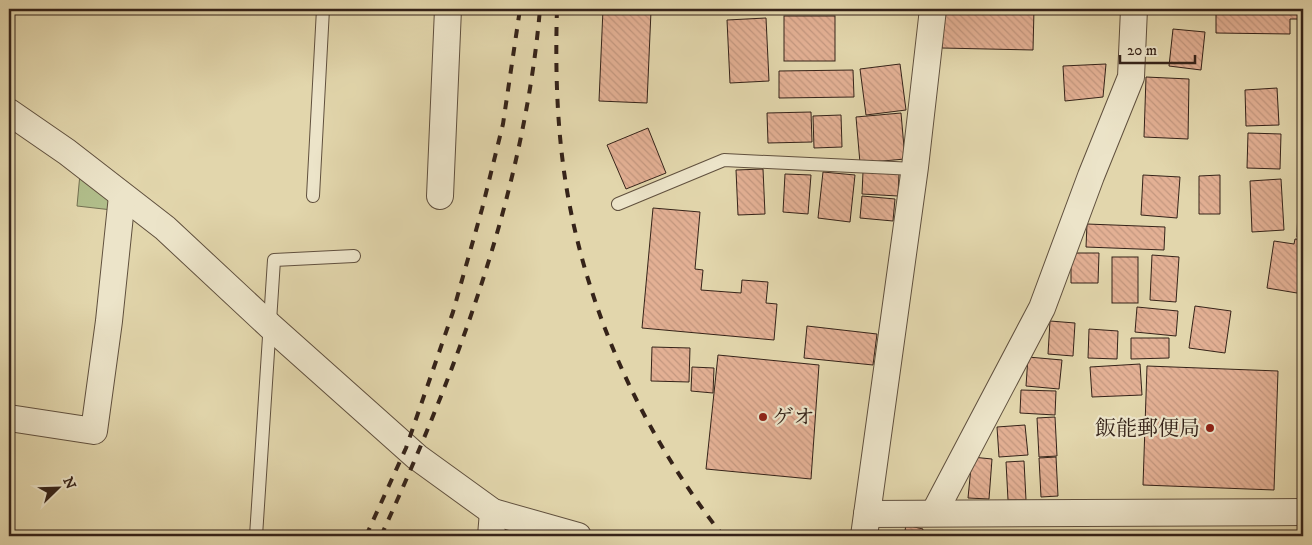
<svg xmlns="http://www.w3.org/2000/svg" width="1312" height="545" viewBox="0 0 1312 545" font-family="'IM FELL DW Pica','Noto Serif JP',serif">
<defs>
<pattern id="building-back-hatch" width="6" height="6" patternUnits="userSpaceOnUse" patternTransform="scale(1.25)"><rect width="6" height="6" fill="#e3b094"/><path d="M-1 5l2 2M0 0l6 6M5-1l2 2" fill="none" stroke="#c3977f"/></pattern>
</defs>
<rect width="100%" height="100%" fill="#e2d6ac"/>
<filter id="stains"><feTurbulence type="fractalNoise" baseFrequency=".004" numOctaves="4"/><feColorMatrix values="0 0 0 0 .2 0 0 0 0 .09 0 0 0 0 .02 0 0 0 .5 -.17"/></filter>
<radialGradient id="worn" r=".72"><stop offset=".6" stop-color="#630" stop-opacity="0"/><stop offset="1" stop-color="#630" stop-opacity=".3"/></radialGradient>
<polygon fill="#b1be8b" stroke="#737052" points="81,163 121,211 77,206"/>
<g fill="url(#building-back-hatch)" stroke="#352319">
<polygon points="603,9 651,11 647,103 599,101"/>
<polygon points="943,9 1034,9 1033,50 942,48"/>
<rect x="1061" y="9" width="51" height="5"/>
<polygon points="1216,9 1300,9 1300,19 1290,19 1290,34 1216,33"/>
<rect x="784" y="16" width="51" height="45"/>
<polygon points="766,18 769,81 730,83 727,20"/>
<polygon points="1173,29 1205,32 1201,70 1169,66"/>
<polygon points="900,64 906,110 866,115 860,69"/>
<polygon points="1106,64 1103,97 1065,101 1063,66"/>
<polygon points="853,70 854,97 779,98 779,71"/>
<polygon points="1146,77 1189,79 1188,139 1144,137"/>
<polygon points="1277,88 1279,125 1246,126 1245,90"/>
<polygon points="811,112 812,142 768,143 767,113"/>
<polygon points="901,113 905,159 860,163 856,117"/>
<polygon points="841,115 842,147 814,148 813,116"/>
<polygon points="648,128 666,173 626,189 607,145"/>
<polygon points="1248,133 1281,134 1280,169 1247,168"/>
<polygon points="763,169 765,214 738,215 736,170"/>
<polygon points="823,172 855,175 850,222 818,218"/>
<polygon points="863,172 899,174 898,196 862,194"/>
<polygon points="785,174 811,175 808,214 783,212"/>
<polygon points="1143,175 1180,177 1177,218 1141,215"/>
<polygon points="1220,175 1220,214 1199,214 1199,176"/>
<polygon points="1281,179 1284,230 1252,232 1250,181"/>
<polygon points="862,196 895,199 893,221 860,218"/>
<polygon points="653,208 700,212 695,269 703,270 701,290 741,293 742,280 768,282 766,303 777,304 774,340 642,328"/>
<polygon points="1298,208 1303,208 1303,237 1297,237"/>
<polygon points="1087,224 1165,227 1164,250 1086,247"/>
<polygon points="1295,239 1303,240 1303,294 1267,288 1274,241 1294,244"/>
<polygon points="1071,253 1099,253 1098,283 1071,283"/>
<polygon points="1152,255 1179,257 1176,302 1150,300"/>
<rect x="1112" y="257" width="26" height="46"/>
<polygon points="1195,306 1231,311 1225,353 1189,348"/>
<polygon points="1137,307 1178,311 1176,336 1135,332"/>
<polygon points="1050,321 1075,323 1073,356 1048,354"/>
<polygon points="807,326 877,334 873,365 804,358"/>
<polygon points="1089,329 1118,331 1117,359 1088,358"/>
<polygon points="1131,338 1169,338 1169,358 1131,359"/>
<polygon points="652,347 690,348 689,382 651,381"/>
<polygon points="718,355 819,365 811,479 706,469"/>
<polygon points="1028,357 1062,360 1059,389 1026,386"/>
<polygon points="1140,364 1142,395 1092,397 1090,367"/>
<polygon points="1147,366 1278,371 1274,490 1143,485"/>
<polygon points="692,367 714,368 713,393 691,391"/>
<polygon points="1021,390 1056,391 1055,415 1020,413"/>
<polygon points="1055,417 1057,456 1039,457 1037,418"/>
<polygon points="1025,425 1028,455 999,457 997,427"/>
<polygon points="972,457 992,459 989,499 968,498"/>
<polygon points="1056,457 1058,496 1041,497 1039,458"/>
<polygon points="1024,461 1026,500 1008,500 1006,462"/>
<polygon points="906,525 923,529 921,536 904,536"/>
<polygon points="1026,533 1043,536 1025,536"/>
<polygon points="1248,534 1293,535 1293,536 1248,536"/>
</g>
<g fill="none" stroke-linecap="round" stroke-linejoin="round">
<defs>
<g id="service">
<polyline points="313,196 323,9"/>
<polyline points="618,204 724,160 915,169"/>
<polyline points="256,536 274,260 354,256"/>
</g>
<g id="minor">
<polyline points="9,112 67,152 165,228 269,325 417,457 493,512 578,536"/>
<polyline points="440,196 448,9"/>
<polyline points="9,418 94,431 109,321 122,196"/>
<polyline points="934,513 1042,308 1091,176 1131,77 1134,9"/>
<polyline points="867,514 1303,512"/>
<polyline points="491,536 493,512"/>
<polyline points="864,536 915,167 933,9"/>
</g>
</defs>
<use href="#service" stroke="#60503e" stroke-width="14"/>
<use href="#minor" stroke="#60503e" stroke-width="28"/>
<use href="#service" stroke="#ece4c9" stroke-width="12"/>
<use href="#minor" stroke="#ece4c9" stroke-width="26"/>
<g stroke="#352319" stroke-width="4" stroke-dasharray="9 9" stroke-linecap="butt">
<path d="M557 9C555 73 557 138 569 202 592 324 647 439 723 536"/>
<polyline points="366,536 406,448 453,312 482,209 503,124 520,9"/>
<path d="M381 536C457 370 524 193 540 9"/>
</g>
</g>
<g fill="#8f2418" stroke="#ece4c9" stroke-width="2">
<circle cx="763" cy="417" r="5"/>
<circle cx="1210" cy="428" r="5"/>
</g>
<g text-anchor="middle" stroke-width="4.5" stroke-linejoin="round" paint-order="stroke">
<g font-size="21" fill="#352319" stroke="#ece4c9" text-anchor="start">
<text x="773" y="424">ゲオ</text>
<text x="1200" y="435" text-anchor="end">飯能郵便局</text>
</g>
</g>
<rect width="1312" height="545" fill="none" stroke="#e2d6ac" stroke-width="30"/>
<rect x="10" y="10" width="1292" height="525" fill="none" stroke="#352319" stroke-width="2.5"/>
<rect x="15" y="15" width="1282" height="515" fill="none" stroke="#352319"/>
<g transform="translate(58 488) rotate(67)" stroke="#ece4c9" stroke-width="4" paint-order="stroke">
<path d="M0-4L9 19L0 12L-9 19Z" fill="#352319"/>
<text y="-8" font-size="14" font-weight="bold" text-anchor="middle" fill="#352319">N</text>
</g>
<path d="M1120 55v8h75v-8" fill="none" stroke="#352319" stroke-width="2.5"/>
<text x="1127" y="55" font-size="15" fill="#352319" stroke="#ece4c9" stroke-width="4" paint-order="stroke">20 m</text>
<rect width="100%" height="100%" filter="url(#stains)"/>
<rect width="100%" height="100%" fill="url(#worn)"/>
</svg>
